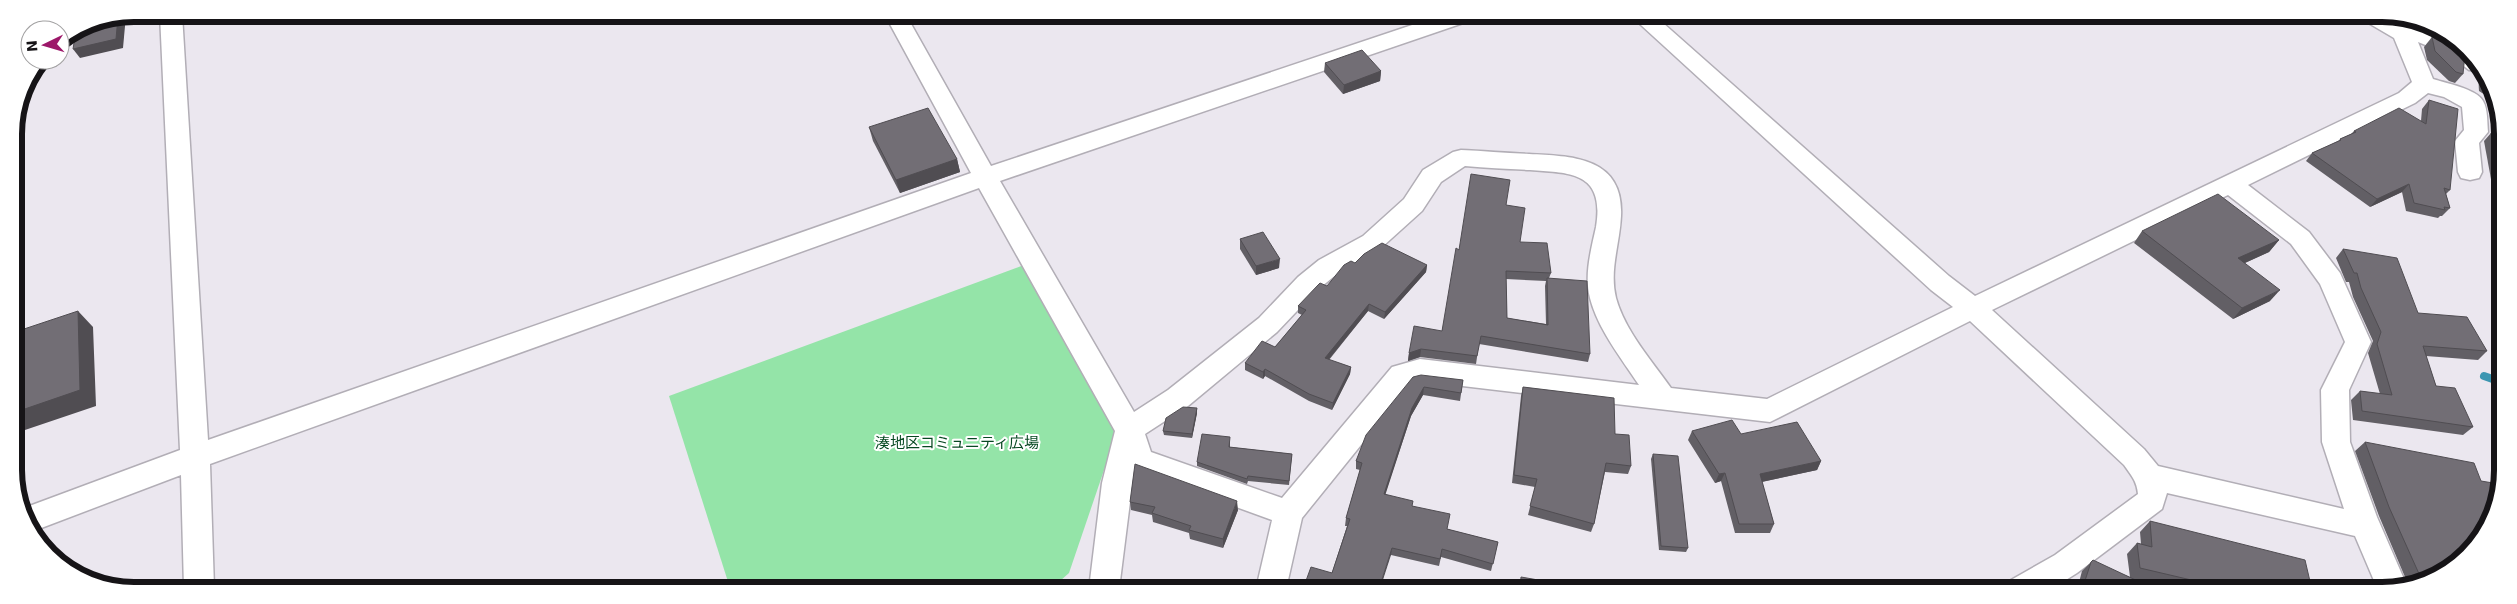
<svg xmlns="http://www.w3.org/2000/svg" width="2517" height="604" viewBox="0 0 2517 604" font-family="'DejaVu Sans','Noto Sans JP',sans-serif">
<rect width="100%" height="100%" fill="#ebe7ef"/>
<polygon fill="#94e4a8" points="1024,265 1117,432 1069,573 1051,589 730,588 669,396"/>
<g fill="none" stroke-linecap="round" stroke-linejoin="round">
<polyline stroke="#3c96b1" stroke-width="8" points="2484,376 2501,382"/>
<defs>
<path id="street" d="M160 14H182L208 440 971 173 885 15H906L991 166 1442 15H1475L1472 20 1000 181 1134 412 1168 390 1259 318 1298 277 1319 260 1363 236 1404 199 1423 170 1453 152 1461 150C1484 151 1506 153 1529 154 1572 156 1624 157 1621 216 1620 243 1609 270 1616 298 1625 331 1652 361 1671 388L1767 399 1953 307 1931 290 1630 15H1654L1949 276 1975 296 2399 93 2412 82 2394 38 2365 21 2362 16H2406L2412 28 2428 30 2468 49 2480 71 2469 70 2448 54 2418 42 2433 79C2445 83 2477 89 2483 101 2488 109 2487 123 2488 132L2479 143 2482 172 2479 178 2470 180 2461 178 2458 172 2455 141 2464 130 2462 107 2444 97 2428 93 2415 103 2248 185 2309 232 2340 273 2371 342 2349 390 2350 442 2377 517 2407 586 2378 590 2355 536 2167 493 2162 509 2077 573 2050 590H2007L2011 580 2055 555 2138 494C2137 481 2131 475 2124 465L1970 321 1770 422 1420 381 1411 383 1302 518 1286 589H1256L1272 520 1134 470 1119 589H1089L1102 483 1115 431 979 188 210 464 214 588H184L181 475 36 530 24 508 180 450ZM1465 166C1487 168 1508 169 1530 170 1571 173 1605 172 1596 227 1591 250 1584 275 1590 298 1598 329 1621 358 1639 385L1420 359 1392 367 1282 498 1151 452 1145 434 1188 406 1277 332 1316 291 1337 274 1381 248 1422 211 1441 182ZM2228 195 2291 244 2320 284 2345 342 2321 390 2322 442 2344 509 2158 466 2144 449 1992 310Z"/>
</defs>
<use href="#street" stroke="#b2aeb6" stroke-width="3"/>
<use href="#street" fill="#fff" fill-rule="evenodd"/>
</g>
<g fill="#625f65" fill-rule="evenodd">
<polygon points="2411,18 2432,30 2429,28 2420,27"/>
<polygon points="2432,37 2463,74 2455,83 2449,81 2427,60 2424,47"/>
<polygon points="1325,63 1381,71 1380,81 1343,94 1324,72"/>
<polygon points="2479,71 2496,102 2479,91 2478,73"/>
<polygon points="2429,100 2450,190 2446,194 2450,208 2442,216 2440,216 2438,218 2406,211 2402,192 2370,207 2306,161 2312,153 2338,142 2340,139 2351,134 2354,131 2421,121 2422,109"/>
<polygon points="869,127 957,159 960,172 900,193 873,141"/>
<polygon points="2491,133 2501,135 2501,224 2499,223 2484,141"/>
<path d="M1506 205 1520 242 1551 273 1549 278 1590 354 1588 362 1479 344 1476 364 1420 357 1408 361 1409 353 1442 331 1459 250ZM1506 279 1546 281 1545 286 1546 324 1507 318Z"/>
<polygon points="2142,231 2279,240 2269,252 2245,263 2270,301 2233,319 2134,243"/>
<polygon points="1240,239 1279,268 1256,275 1240,249"/>
<polygon points="2343,249 2418,313 2487,351 2478,360 2426,356 2436,386 2473,427 2463,435 2353,420 2351,400 2360,391 2380,394 2368,353 2373,341 2353,297 2349,282 2346,282 2336,258"/>
<polygon points="1355,263 1427,265 1426,272 1384,319 1368,311 1329,360 1351,367 1350,374 1332,410 1309,401 1265,376 1263,379 1245,370 1245,363 1275,347 1302,315 1298,313 1298,306 1327,286"/>
<polygon points="1413,377 1463,380 1460,401 1423,395 1411,416 1385,494 1412,506 1447,529 1498,542 1491,571 1441,557 1439,566 1391,555 1332,573 1347,526 1345,526 1346,518 1360,470 1356,469 1356,461"/>
<polygon points="1523,387 1631,466 1628,474 1605,472 1594,524 1591,532 1528,515 1535,487 1512,483 1521,396"/>
<polygon points="1197,408 1197,413 1192,438 1164,435 1163,431"/>
<polygon points="1692,431 1741,434 1821,461 1817,470 1762,482 1774,524 1770,533 1735,533 1721,481 1715,483 1688,440"/>
<polygon points="1230,442 1230,447 1292,454 1289,485 1248,481 1247,484 1197,466 1197,462"/>
<polygon points="2365,442 2429,581 2405,587 2408,584 2379,516 2355,451"/>
<polygon points="1653,454 1688,548 1686,552 1659,550 1651,459"/>
<polygon points="1130,502 1238,510 1223,548 1190,539 1189,533 1153,522 1152,515 1131,510"/>
<polygon points="2150,521 2312,590 2178,590 2136,580 2140,590 2077,590 2082,571 2091,562 2130,577 2127,554 2137,543 2141,544 2140,532"/>
</g>
<g fill="#504d52">
<polygon points="126,15 123,48 80,58 73,49 118,17"/>
<polygon points="42,60 58,60 57,66 33,73"/>
<polygon points="1381,71 1380,81 1343,94 1344,85"/>
<polygon points="957,159 960,172 900,193 896,180"/>
<polygon points="2409,184 2402,192 2370,207 2377,199"/>
<polygon points="2279,240 2269,252 2229,270 2238,258"/>
<polygon points="1280,259 1279,268 1256,275 1256,266"/>
<polygon points="1427,265 1426,272 1384,319 1385,312"/>
<polygon points="2280,290 2270,301 2233,319 2242,308"/>
<polygon points="1369,304 1368,311 1324,365 1325,358"/>
<polygon points="78,311 93,327 96,406 22,431 21,443 16,445 16,412"/>
<polygon points="1421,349 1420,357 1408,361 1409,353"/>
<polygon points="1351,367 1350,374 1332,410 1333,403"/>
<polygon points="1265,369 1265,376 1263,379 1263,372"/>
<polygon points="1424,387 1423,395 1411,416 1383,502 1384,494 1412,408"/>
<polygon points="1197,408 1197,413 1192,438 1192,434"/>
<polygon points="1821,461 1817,470 1756,483 1760,474"/>
<polygon points="1725,473 1721,481 1715,483 1719,474"/>
<polygon points="1237,501 1238,510 1223,548 1223,539"/>
<polygon points="34,527 45,536 43,544"/>
<polygon points="1392,548 1391,555 1380,589 1379,589"/>
</g>
<g fill="#726e75" stroke="#504d52">
<polygon points="118,17 116,39 73,49 76,31 88,23"/>
<polygon points="2432,37 2455,46 2465,54 2463,74 2456,72 2435,51"/>
<polygon points="1362,50 1381,71 1344,85 1325,63"/>
<polygon points="2429,100 2458,109 2450,190 2444,188 2450,208 2444,207 2445,210 2414,203 2409,184 2377,199 2312,153 2341,140 2340,139 2356,132 2354,131 2399,108 2426,124"/>
<polygon points="928,108 957,159 896,180 869,127"/>
<polygon points="2491,133 2501,135 2501,183"/>
<polygon points="1471,174 1510,180 1506,205 1525,208 1520,242 1547,243 1551,273 1506,271 1507,318 1548,325 1547,278 1587,281 1590,354 1481,336 1477,356 1421,349 1409,353 1414,326 1442,331 1456,248 1459,250"/>
<polygon points="2218,194 2279,240 2238,258 2280,290 2242,308 2142,231"/>
<polygon points="1263,232 1280,259 1256,266 1240,239"/>
<polygon points="1382,243 1427,265 1385,312 1369,304 1325,358 1351,367 1333,403 1309,394 1265,369 1263,372 1245,363 1262,341 1275,347 1306,310 1298,306 1318,285 1320,283 1327,286 1344,265 1351,261 1355,263 1364,254"/>
<polygon points="2343,249 2397,258 2418,313 2467,317 2487,351 2423,346 2436,386 2455,388 2473,427 2362,411 2360,391 2392,395 2377,344 2381,332 2361,288 2357,273 2354,273"/>
<polygon points="78,311 80,390 16,412 15,332"/>
<polygon points="1421,375 1463,380 1461,393 1424,387 1412,408 1384,494 1413,501 1412,506 1450,514 1447,529 1498,542 1493,564 1442,549 1440,559 1392,548 1379,589 1303,589 1311,567 1332,573 1350,519 1346,518 1362,463 1356,461 1366,435 1413,377"/>
<polygon points="1523,387 1614,398 1615,434 1629,435 1631,466 1606,463 1594,524 1530,506 1537,479 1514,475"/>
<polygon points="1183,407 1197,408 1192,434 1163,431 1166,418"/>
<polygon points="1732,420 1741,434 1797,422 1821,461 1760,474 1774,524 1739,524 1725,473 1719,474 1692,431"/>
<polygon points="1202,434 1230,437 1229,447 1292,454 1289,481 1248,476 1247,479 1197,462"/>
<polygon points="2365,442 2474,463 2481,481 2493,483 2498,495 2500,496 2487,530 2462,561 2429,581 2416,584 2414,580 2420,576 2389,507"/>
<polygon points="1653,454 1678,456 1688,548 1661,546"/>
<polygon points="1135,464 1237,501 1223,539 1189,530 1191,526 1152,513 1155,507 1130,502"/>
<polygon points="2150,521 2305,560 2312,590 2234,590 2140,568 2137,543 2152,547"/>
<polygon points="2093,560 2142,583 2140,590 2082,590 2091,562"/>
<polygon points="1521,577 1561,584 1560,589 1520,589"/>
</g>
<g text-anchor="middle" stroke-width="4" stroke-linejoin="round" paint-order="stroke">
<g font-size="15" fill="#074922" stroke="#fff">
<text x="957" y="448">湊地区コミュニティ広場</text>
</g>
</g>
<path d="M0 0H2517V604H0ZM134 22H2382A112 112 0 0 1 2494 134V470A112 112 0 0 1 2382 582H134A112 112 0 0 1 22 470V134A112 112 0 0 1 134 22Z" fill="#fff" fill-rule="evenodd"/>
<path fill="none" stroke="#161417" stroke-width="6" d="M134 22H2382A112 112 0 0 1 2494 134V470A112 112 0 0 1 2382 582H134A112 112 0 0 1 22 470V134A112 112 0 0 1 134 22Z"/>
<g transform="translate(45 45) rotate(265)"><circle r="24" fill="#ffffff" stroke="#a2a1a2"/>
<path d="M0-4L9 19L0 12L-9 19Z" fill="#9c1769"/>
<text y="-8" font-size="14" font-weight="bold" text-anchor="middle" fill="#161417">N</text>
</g>
</svg>
